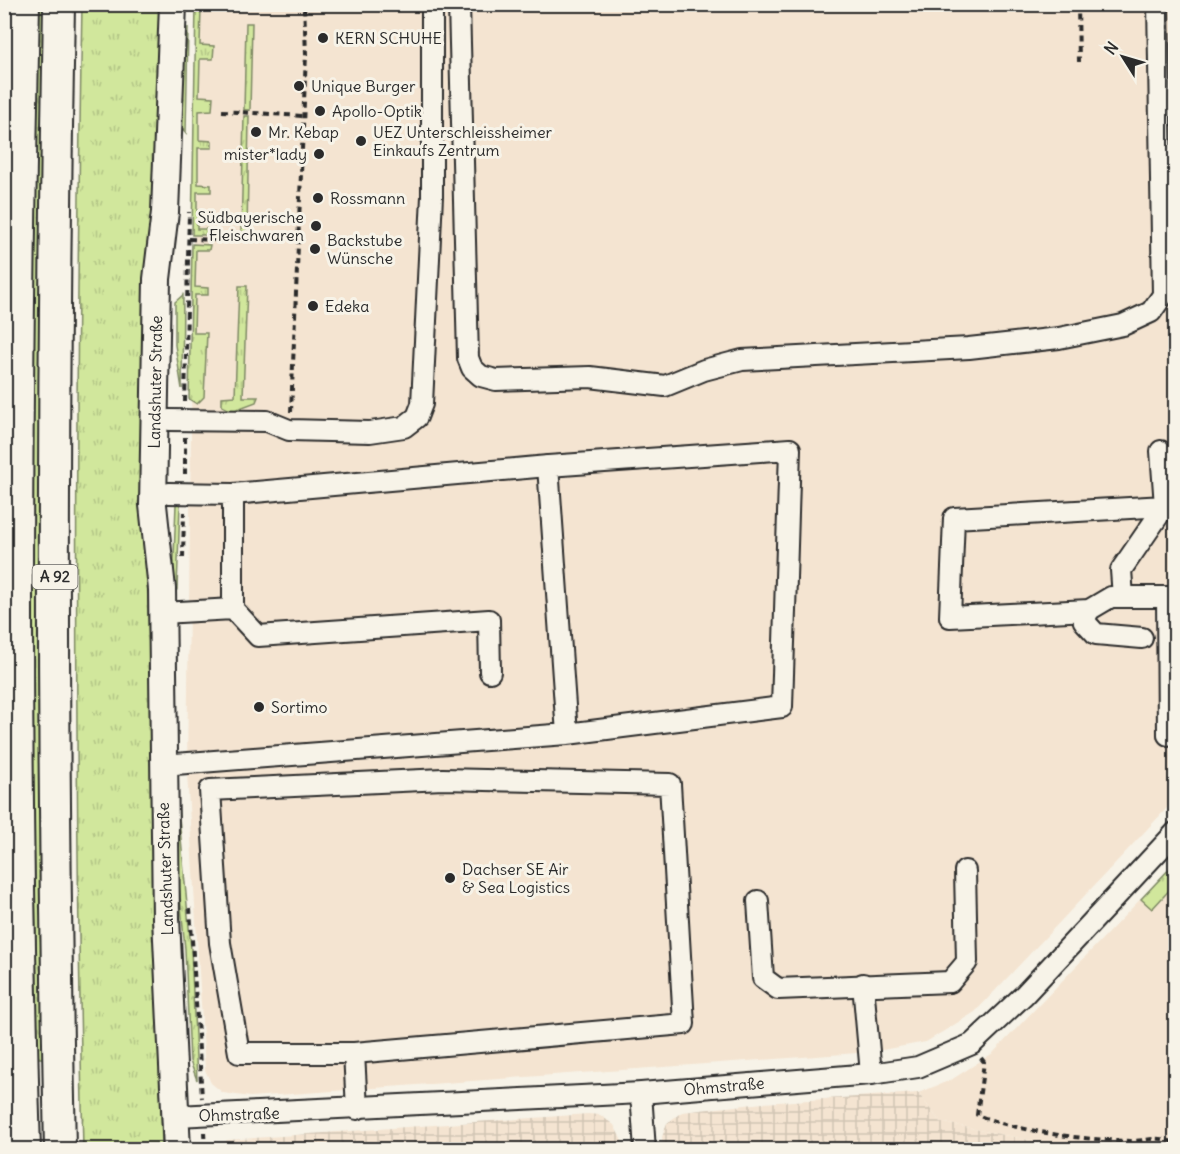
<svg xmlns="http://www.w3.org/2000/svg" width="1180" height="1154" viewBox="0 0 1180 1154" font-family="Delius,sans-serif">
<defs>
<pattern id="industrial-grid" width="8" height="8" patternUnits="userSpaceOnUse" patternTransform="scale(1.5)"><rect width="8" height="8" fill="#f4e4d1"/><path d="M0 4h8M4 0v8" fill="none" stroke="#d1c4b4"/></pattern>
<pattern id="grass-tufts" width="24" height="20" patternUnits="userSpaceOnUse" patternTransform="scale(1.5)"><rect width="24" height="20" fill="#d1e79c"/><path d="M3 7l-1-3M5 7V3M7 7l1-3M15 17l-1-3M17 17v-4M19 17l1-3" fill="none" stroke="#b4c687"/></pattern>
</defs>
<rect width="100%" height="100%" fill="#f7f3e8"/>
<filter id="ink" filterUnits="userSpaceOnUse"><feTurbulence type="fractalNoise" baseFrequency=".0167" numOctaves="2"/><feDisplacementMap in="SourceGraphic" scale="12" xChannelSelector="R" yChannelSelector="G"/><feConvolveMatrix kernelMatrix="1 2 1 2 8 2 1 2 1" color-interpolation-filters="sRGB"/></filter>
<g filter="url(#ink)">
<g fill="#f4e4d1">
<polygon points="196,5 1175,5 1175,793 1167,808 975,1012 926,1042 871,1052 250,1097 223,1093 211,1083 205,1070 187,773"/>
<polygon points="1175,863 1175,1149 1073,1149 940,1122 918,1093 951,1080 993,1053"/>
</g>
<g fill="url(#industrial-grid)">
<polygon points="918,1093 940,1122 1073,1149 663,1149 662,1137 667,1123 682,1112 763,1103"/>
<polygon points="588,1114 600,1115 614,1125 623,1143 624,1149 217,1149 227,1140"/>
</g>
<g fill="url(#grass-tufts)" stroke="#7e8964" stroke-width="1.5">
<polygon points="50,4 49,1058 38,1058 32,723 31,492 39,5"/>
<path d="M82 5H160L146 527 162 1149H83C74 768 75 386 82 5Z"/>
<polygon points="196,5 215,5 215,8 201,8 200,45 214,46 213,59 200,59 199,96 213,97 212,110 199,111 199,140 212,141 212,148 198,148 198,184 211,185 211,192 197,192 197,229 210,229 209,235 192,235"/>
<polygon points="246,23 252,23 250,110 244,110"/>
<polygon points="188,27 186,133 178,123"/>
<polygon points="244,116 249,116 247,232 241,232"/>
<polygon points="192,244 210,245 209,250 196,250 195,287 208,288 208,295 195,295 194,333 207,333 204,397 197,404 189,399"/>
<polygon points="239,286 247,286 243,397 258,397 256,402 232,411 222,406 222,397 235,396"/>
<polygon points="183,295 182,389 175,345 175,302"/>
<polygon points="176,504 180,504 177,589 173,584"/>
<polygon points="178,806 191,949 197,1080 190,1061 185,949 172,810"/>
<polygon points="1175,863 1175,884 1152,909 1141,899"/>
</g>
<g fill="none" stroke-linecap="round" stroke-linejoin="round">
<defs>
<g id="minor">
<polyline points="459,4 468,358 472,368 481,376 496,380 590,377 665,386 704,370 742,360 969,348 1059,338 1123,325 1151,312 1163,295 1158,4"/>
<polyline points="169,420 267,421 289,430 370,432 404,427 417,417 422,404 432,196 432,4"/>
<polyline points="1161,451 1165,506 954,518 950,617 1089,610 1111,597 1176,597"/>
<polyline points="169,493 233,494 233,609"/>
<polyline points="233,494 548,466"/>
<polyline points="1123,597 1121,570 1165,506"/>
<polyline points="1167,597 1168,735"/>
<polyline points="1089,610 1084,621 1096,634 1142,638"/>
<polyline points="162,613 233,609 258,636 489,620 490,672"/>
<polyline points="162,765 567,734 782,707 790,449 548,466 567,734"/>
<polyline points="758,901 763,978 778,989 950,982 967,962 965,871"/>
<polyline points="863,984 871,1074"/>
<polyline points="354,1053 239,1053 220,943 210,790 443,779 670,784 684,1024 354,1053 357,1109"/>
<polyline points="641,1093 645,1150"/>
<polyline points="177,1116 641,1093 871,1074 918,1067 972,1044 1024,995 1176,832"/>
</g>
<polyline id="major" points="173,4 165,212 157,279 153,505 162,589 166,918 177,1150"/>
<g id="highway">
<path d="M24 4C16 386 13 768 25 1150"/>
<path d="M59 4C52 386 52 768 60 1150"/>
</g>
</defs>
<use href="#minor" stroke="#2b2b2b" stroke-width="24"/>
<use href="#major" stroke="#2b2b2b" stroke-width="30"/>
<use href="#highway" stroke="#2b2b2b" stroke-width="34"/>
<g stroke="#2b2b2b" stroke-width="4" stroke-dasharray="6 4.5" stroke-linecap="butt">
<polyline points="1078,4 1079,62"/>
<polyline points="222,111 303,116"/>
<polyline points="189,239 220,240"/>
<polyline points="185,402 189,212"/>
<polyline points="291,412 306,54 304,4"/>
<polyline points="185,437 185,474"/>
<polyline points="183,558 184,512"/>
<polyline points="190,908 202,1098"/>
<path d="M981 1058 984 1062 977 1115C1021 1132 1083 1140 1131 1141 1151 1141 1153 1135 1176 1143"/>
<polyline points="204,1132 205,1150"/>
</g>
<use href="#minor" stroke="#f7f3e8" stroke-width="20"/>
<use href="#major" stroke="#f7f3e8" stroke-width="26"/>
<use href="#highway" stroke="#f7f3e8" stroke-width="30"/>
</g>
</g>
<g fill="#2b2b2b" stroke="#f7f3e8" stroke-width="2">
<circle cx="323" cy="38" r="6"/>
<circle cx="299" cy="86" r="6"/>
<circle cx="320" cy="111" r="6"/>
<circle cx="256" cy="132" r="6"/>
<circle cx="361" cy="141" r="6"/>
<circle cx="319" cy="154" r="6"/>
<circle cx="318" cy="198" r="6"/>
<circle cx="316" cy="226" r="6"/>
<circle cx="315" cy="249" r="6"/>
<circle cx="313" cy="306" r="6"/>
<circle cx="259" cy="707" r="6"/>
<circle cx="450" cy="878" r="6"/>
</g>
<g text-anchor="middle" stroke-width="6" stroke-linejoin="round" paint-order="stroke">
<rect fill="#f7f3e8" stroke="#686764" stroke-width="1.5" x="32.5" y="565" width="45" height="24" rx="4.5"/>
<g font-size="15" font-weight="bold" fill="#2b2b2b">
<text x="55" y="582">A 92</text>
</g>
<g font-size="16" fill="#2b2b2b" stroke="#f7f3e8" text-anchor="start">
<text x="335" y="44">KERN SCHUHE</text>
<text x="311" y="92">Unique Burger</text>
<text x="332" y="117">Apollo-Optik</text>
<text x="268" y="138">Mr. Kebap</text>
<text x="373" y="138">UEZ Unterschleissheimer<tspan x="373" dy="18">Einkaufs Zentrum</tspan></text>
<text x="307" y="160" text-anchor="end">mister*lady</text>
<text x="330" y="204">Rossmann</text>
<text x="304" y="223" text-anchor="end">Südbayerische<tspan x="304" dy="18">Fleischwaren</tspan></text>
<text x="327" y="246">Backstube<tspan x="327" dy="18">Wünsche</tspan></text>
<text x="325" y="312">Edeka</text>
<text x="271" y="713">Sortimo</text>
<text x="462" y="875">Dachser SE Air<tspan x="462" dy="18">&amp; Sea Logistics</tspan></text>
</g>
<g font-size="16" fill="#2b2b2b" stroke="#f7f3e8">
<text transform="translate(155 382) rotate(-89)" y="6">Landshuter Straße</text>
<text transform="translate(165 869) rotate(-92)" y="6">Landshuter Straße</text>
<text transform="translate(724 1086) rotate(-5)" y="6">Ohmstraße</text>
<text transform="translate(239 1114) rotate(-2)" y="6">Ohmstraße</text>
</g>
</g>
<rect width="1180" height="1154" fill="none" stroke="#f7f3e8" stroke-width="24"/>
<rect x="12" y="12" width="1156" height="1130" fill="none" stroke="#2b2b2b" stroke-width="2" filter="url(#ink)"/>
<g transform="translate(1123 57) rotate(307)" stroke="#f7f3e8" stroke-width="4.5" paint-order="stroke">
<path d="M0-4.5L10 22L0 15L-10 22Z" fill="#2b2b2b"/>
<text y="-9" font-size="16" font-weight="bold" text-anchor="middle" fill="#2b2b2b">N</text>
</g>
</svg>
